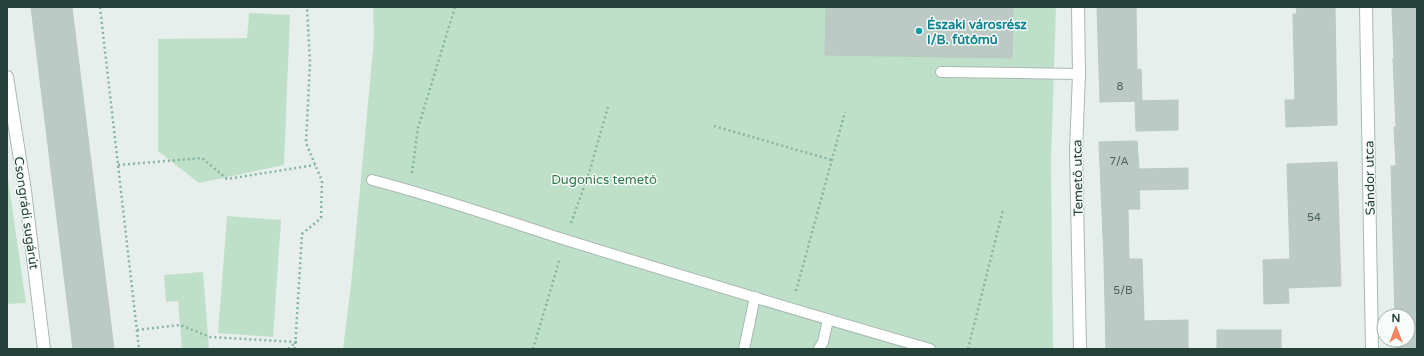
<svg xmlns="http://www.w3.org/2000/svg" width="1424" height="356" viewBox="0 0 1424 356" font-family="'Varela Round',sans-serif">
<rect width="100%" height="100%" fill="#e6efeb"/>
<g fill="#bfe0c8">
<polygon points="373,7 1056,7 1051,160 1053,349 343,349 351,285 374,39"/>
<polygon points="249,13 290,15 284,165 199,183 158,151 158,39 247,38"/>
<polygon points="7,172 26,303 7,304"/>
<polygon points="227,216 281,220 273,337 218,333"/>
<polygon points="203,272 209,349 182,349 178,301 166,302 164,275"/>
</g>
<g fill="#bbcac4" stroke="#b8c9c2">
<polygon points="31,7 72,7 114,349 73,349"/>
<polygon points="826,7 1013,7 1012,58 825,55"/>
<polygon points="1097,7 1136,7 1137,70 1141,69 1142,101 1100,102"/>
<polygon points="1296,7 1335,7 1337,125 1286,127 1285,100 1295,100 1293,14 1297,14"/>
<polygon points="1392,7 1417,7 1417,349 1396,349 1396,340 1408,340 1408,316 1395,316 1391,166 1396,166 1394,127 1396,127 1393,59 1394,59"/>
<polygon points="1178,100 1178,130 1136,131 1135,101"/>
<polygon points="1137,141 1139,169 1188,168 1188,189 1139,190 1140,209 1128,209 1129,259 1142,259 1144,321 1188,320 1188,349 1106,349 1104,260 1099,142"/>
<polygon points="1337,162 1341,286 1288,288 1289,303 1264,304 1263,260 1290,259 1287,164"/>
<rect x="1217" y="330" width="64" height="19"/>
</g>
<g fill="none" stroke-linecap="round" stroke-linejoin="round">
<defs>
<g id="lane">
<polyline points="941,72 1079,74"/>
<path d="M372 180C438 197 501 219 566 240 686 277 808 314 930 349"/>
<polyline points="744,349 755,297"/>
<polyline points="819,349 823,342 828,320"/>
</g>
<g id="street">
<polyline points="1078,7 1079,74 1076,150 1080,349"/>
<polyline points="1366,7 1372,349"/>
<polyline points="7,77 25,191 44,349"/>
</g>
</defs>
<use href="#lane" stroke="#a8b8b2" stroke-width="12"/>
<use href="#street" stroke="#a8b8b2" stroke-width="14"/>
<g stroke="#86b3a5" stroke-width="2.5" stroke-dasharray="2 3" stroke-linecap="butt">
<polyline points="100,7 139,349"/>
<polyline points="714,126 832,160"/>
<polyline points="118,165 202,158 227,179 315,165"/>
<polyline points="412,173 418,128 455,7"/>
<polyline points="571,223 589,173 608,107"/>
<polyline points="796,291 845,112"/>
<polyline points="137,330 180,325 210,337 296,342 288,349"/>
<polyline points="295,349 302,234 321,218 322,181 306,143 310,63 307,7"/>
<polyline points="533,349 560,258"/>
<polyline points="968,349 1003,210"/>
</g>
<use href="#lane" stroke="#fff" stroke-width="10"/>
<use href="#street" stroke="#fff" stroke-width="12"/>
</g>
<circle fill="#0f9aa8" stroke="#f7fbf9" stroke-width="1.5" cx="919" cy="31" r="4"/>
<g text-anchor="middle" stroke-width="3" stroke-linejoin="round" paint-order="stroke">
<g font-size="11" fill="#4a645c">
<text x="1120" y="90">8</text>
<text x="1119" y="165">7/A</text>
<text x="1314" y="221">54</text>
<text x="1123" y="294">5/B</text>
</g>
<g font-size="13" font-weight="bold" fill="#0d838f" stroke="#f7fbf9" text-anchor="start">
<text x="927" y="29">Északi városrész<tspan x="927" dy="15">I/B. fűtőmű</tspan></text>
</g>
<g font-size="13" fill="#24423a" stroke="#f7fbf9">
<text transform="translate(1077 178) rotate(-91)" y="5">Temető utca</text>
<text transform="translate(1369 178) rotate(-91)" y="5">Sándor utca</text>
<text transform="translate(27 213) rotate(82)" y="5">Csongrádi sugárút</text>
</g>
<g font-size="13" fill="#2d7a4b" stroke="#f7fbf9">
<text x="604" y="184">Dugonics temető</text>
</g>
</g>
<rect width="1424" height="356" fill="none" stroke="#24423a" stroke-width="16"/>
<g transform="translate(1396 328)"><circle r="19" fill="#f7fbf9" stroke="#a3b1ad"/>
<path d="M0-3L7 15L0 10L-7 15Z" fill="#f4845f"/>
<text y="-6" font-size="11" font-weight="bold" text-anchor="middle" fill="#24423a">N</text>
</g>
</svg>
